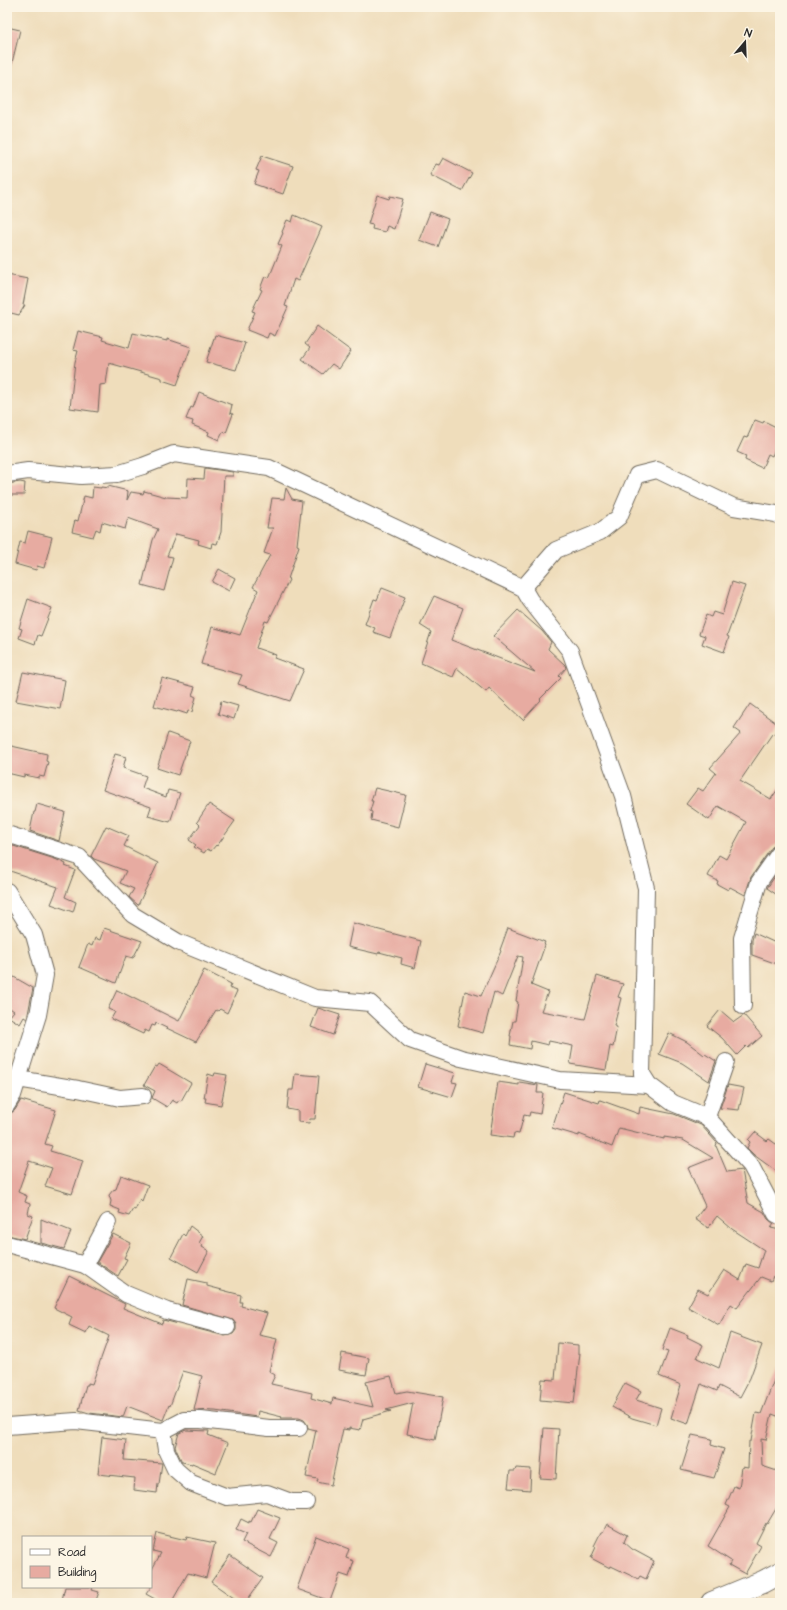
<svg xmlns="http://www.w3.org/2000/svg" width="787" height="1610" viewBox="0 0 787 1610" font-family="'Architects Daughter',sans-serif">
<rect width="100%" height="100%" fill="#fcf5e5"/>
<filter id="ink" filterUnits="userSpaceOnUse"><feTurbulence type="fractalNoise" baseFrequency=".025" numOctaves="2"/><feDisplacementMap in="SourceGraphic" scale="8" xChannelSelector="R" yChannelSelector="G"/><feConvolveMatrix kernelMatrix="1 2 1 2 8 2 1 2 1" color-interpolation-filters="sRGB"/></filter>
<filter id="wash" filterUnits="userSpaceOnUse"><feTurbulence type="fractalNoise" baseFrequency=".012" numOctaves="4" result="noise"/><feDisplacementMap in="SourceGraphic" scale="16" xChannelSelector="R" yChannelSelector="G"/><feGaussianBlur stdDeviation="0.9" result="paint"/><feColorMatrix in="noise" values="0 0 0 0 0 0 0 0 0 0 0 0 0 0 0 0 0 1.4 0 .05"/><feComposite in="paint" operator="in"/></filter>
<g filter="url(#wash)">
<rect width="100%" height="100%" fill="#efddbb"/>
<g id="blocks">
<g fill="#e7aba1">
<polygon points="7,27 20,30 11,67 7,67"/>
<polygon points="262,156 293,166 283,194 254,184 259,171 256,170"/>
<polygon points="443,158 472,173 462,191 430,175 436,164 439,165"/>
<polygon points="377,195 389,199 390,196 403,199 394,229 387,226 385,232 372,229 373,225 368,224"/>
<polygon points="430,212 448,219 438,247 419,240"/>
<polygon points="294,215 322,227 298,281 294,279 285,306 288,307 275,336 269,333 267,338 247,330 255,312 252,311 262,290 260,289 265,276 269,278 282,246 278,244 283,233 282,232 287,220 292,222"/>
<polygon points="7,275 28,279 23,305 25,305 19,315 7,312"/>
<polygon points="317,326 351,351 339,369 332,364 323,374 302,359 310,348 305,344"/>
<polygon points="78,331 103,337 102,340 129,348 133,333 167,341 167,339 191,347 177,385 162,380 162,378 109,363 106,384 100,385 98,412 70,408 75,362 78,351 73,350"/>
<polygon points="215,335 245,343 236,370 206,362"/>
<polygon points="199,392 232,405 230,413 233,414 226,433 223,432 219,440 208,435 209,432 192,425 193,421 186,419 191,407 193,408"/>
<polygon points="755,420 763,423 764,421 780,429 780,437 772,456 768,454 762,468 745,460 746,456 737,452 744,437 747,438"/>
<polygon points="205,468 233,472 233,476 224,476 221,532 217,544 212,543 211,548 198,544 199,540 176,534 167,556 173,557 164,591 142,585 153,540 158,529 128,518 125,529 102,522 100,531 96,529 93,537 72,532 75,520 78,521 84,496 92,498 93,487 101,488 101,487 108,488 108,486 128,491 127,500 131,492 143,494 144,491 166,497 187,498 188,478 204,479"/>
<polygon points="20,482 25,483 24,495 7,495 7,484"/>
<polygon points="286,488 292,499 302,501 297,545 299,546 288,579 289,580 268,622 265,621 256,648 276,655 274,658 304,669 290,701 238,684 242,675 201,664 212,627 240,635 258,590 253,587 270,555 264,553 273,528 267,528 272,498 284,499"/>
<polygon points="28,531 52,537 44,568 37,566 36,570 15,564 20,542 25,543"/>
<polygon points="219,569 235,578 229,591 212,582"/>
<polygon points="732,582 745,586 727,636 729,637 724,652 702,644 705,636 699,634 706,615 711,617 713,612 722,615"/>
<polygon points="382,588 405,597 390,638 373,632 375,628 365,624 374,599 377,600"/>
<polygon points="434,596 463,608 451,640 535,672 493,636 518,610 542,631 551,642 548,649 565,665 566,668 559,676 561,678 540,699 541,700 523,720 489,688 486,692 457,668 453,677 421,663 431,632 420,625"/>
<polygon points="28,599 52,608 41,636 38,635 35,644 19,638 22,629 19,628"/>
<polygon points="23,672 65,680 60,709 16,701"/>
<polygon points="162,678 195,687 192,695 196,697 192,712 188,711 187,714 178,711 177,712 154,706"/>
<polygon points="221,701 238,706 234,719 218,714"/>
<polygon points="750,704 780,726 773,735 772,734 740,781 771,799 780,786 780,843 772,847 751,877 745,895 730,887 728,890 717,884 718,881 708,876 719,855 726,859 746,822 718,806 709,820 686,804 698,788 703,791 716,773 710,768 741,733 734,728"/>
<polygon points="168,733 190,741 178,775 157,768"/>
<polygon points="7,745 47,754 46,761 48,762 44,777 39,776 39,778 24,775 24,777 7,773"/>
<polygon points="115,754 126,757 123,768 146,776 142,788 166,797 168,790 180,793 170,822 148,816 151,807 103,790"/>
<polygon points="375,788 406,795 398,827 371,820 372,812 370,811 373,801 371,801"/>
<polygon points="37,804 65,812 59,841 30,831 34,812 35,812"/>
<polygon points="209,804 235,821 217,846 216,845 211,851 207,849 204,853 194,847 196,845 189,840 200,825 197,822"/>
<polygon points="106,826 129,836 124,846 158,863 138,905 129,897 134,889 120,883 126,871 94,859 91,856"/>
<polygon points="7,844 55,859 66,864 65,866 75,870 65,897 76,902 73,912 51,904 58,887 7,870"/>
<polygon points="780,869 780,897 767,888"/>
<polygon points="353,923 421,941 415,968 401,964 402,958 379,952 378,954 348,947"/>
<polygon points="104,928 142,941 133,958 126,956 116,983 79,967 88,944 92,946 95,938 100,940"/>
<polygon points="508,928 545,942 544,944 545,945 531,985 548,992 541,1011 585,1019 597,976 623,984 618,997 621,998 614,1026 617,1027 613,1047 610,1046 606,1070 570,1064 573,1046 549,1041 548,1045 531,1041 530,1049 510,1045 511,1036 510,1036 513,1021 515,1021 518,1002 516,1001 523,957 518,956 502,996 494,992 483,1033 458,1026 465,991 481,996 501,951 500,950"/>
<polygon points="754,933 780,945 780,965 752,955 752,940"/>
<polygon points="204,970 231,984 229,988 237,991 227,1013 220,1009 218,1011 216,1010 196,1042 156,1023 155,1026 152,1025 149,1032 145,1030 143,1034 111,1019 115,1012 108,1009 117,990 179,1021"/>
<polygon points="7,973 33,988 27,1019 24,1017 20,1024 9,1017 14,1011 7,1006"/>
<polygon points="318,1008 340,1015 333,1035 311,1027"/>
<polygon points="720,1010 734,1022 744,1015 762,1036 748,1048 746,1046 737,1055 722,1038 707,1026"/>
<polygon points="669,1033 687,1042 704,1055 705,1054 716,1061 709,1081 682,1063 659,1054"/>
<polygon points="159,1064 191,1083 181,1101 179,1100 177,1103 172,1100 167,1107 152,1098 155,1091 144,1085 155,1066 157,1067"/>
<polygon points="425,1064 455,1073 452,1082 457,1083 452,1097 418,1087"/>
<polygon points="215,1073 227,1075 221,1105 205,1102 206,1098 204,1098 208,1074 214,1076"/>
<polygon points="295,1074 319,1076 315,1119 310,1119 309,1123 298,1122 298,1111 287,1109 289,1090 293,1090"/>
<polygon points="498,1082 519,1085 519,1082 538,1085 537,1093 543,1093 540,1114 530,1112 529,1116 524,1115 519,1134 514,1133 513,1138 490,1135"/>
<polygon points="728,1085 744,1088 739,1110 720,1108"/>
<polygon points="564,1092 599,1103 600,1100 639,1114 640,1107 674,1114 701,1125 717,1143 716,1146 727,1172 742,1170 748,1203 764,1212 768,1219 774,1224 771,1228 780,1230 780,1278 773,1276 771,1281 761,1277 737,1308 731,1304 719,1325 688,1307 698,1289 708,1294 724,1270 740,1280 746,1264 758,1268 764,1250 732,1229 717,1216 708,1228 695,1219 705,1206 688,1168 713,1158 683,1140 664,1137 664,1139 619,1128 612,1147 579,1134 579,1136 552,1128"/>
<polygon points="21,1100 56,1110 45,1144 52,1146 50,1151 83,1161 72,1194 45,1186 52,1168 29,1161 18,1192 27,1196 25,1202 30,1204 28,1214 33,1216 25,1239 7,1235 7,1144 10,1132 7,1131 7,1114 11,1113 15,1110"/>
<polygon points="755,1132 767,1141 769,1139 780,1147 780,1174 754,1155 747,1148 750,1142 748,1140"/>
<polygon points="121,1175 148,1185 142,1201 140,1199 135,1210 133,1209 129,1216 119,1213 120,1210 110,1206 111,1201 109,1195 113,1190 116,1189"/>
<polygon points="41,1219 71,1231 64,1249 41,1243"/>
<polygon points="190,1226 203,1236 199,1243 203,1245 202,1247 209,1251 198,1272 171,1257 183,1234 185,1236"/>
<polygon points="113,1234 131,1243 124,1258 127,1259 118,1276 97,1262"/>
<polygon points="69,1276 125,1304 123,1308 162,1324 163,1320 225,1336 233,1334 236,1330 236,1324 233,1320 182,1305 188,1279 207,1283 207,1286 241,1295 240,1302 242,1302 241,1306 267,1313 259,1335 277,1339 269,1371 275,1375 271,1384 312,1393 311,1398 332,1404 333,1398 373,1407 366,1382 391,1376 396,1393 407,1391 443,1397 435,1440 407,1434 413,1403 386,1410 391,1411 363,1419 360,1430 349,1428 349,1430 343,1429 331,1485 317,1482 318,1479 306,1477 316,1430 308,1428 307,1424 304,1420 299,1418 281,1418 282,1417 258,1411 257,1417 215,1411 194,1410 202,1376 183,1371 170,1406 169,1405 163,1420 127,1406 123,1417 89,1413 79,1410 86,1385 88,1385 88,1383 92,1384 109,1336 89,1326 86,1333 69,1325 72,1317 54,1308"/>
<polygon points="670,1328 688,1335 687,1337 703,1345 697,1358 719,1368 730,1333 762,1345 750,1378 740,1397 719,1386 717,1391 701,1384 688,1424 671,1418 681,1385 659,1376 668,1352 662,1350"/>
<polygon points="558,1343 578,1345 578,1353 580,1353 574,1403 540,1400 542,1379 555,1380"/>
<polygon points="342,1353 369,1358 366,1375 339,1370"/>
<polygon points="779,1367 780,1417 772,1414 766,1440 761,1439 762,1466 780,1472 780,1502 767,1524 766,1523 756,1543 761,1546 745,1574 729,1565 731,1561 708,1546 730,1507 726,1505 734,1486 739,1488 742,1467 748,1468 749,1441 751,1441 756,1413 761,1414"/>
<polygon points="625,1383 641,1391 636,1400 661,1408 656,1425 632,1418 612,1407"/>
<polygon points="544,1428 559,1429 556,1479 540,1478"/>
<polygon points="186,1430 209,1431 208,1435 228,1443 216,1473 192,1463 192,1464 182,1462 175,1447 179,1433"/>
<polygon points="692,1435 712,1439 711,1445 724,1449 714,1478 681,1470"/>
<polygon points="102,1437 126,1440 124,1460 162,1463 159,1484 158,1484 157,1493 134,1490 135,1478 98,1474"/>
<polygon points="516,1468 531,1469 530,1490 508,1488 510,1471 515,1471"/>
<polygon points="257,1509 280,1518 270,1539 278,1543 271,1557 242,1542 246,1534 236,1530 241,1519 249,1523 249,1521 251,1522"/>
<polygon points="607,1524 627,1535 624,1542 632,1549 654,1561 646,1579 640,1576 638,1579 611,1566 610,1568 591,1558 596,1547 594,1546 601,1532 603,1532"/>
<polygon points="157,1533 186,1540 187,1537 215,1543 206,1578 188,1573 171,1603 162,1603 146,1594 151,1587 151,1571 161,1553 153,1551"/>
<polygon points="316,1536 349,1549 346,1558 354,1561 349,1577 340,1574 330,1601 297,1589"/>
<polygon points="230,1555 263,1578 245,1603 241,1603 211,1582"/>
<polygon points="65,1587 93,1587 92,1590 99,1592 95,1603 71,1603 62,1600"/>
</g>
</g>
</g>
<g filter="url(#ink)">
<use href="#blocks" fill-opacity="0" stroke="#70695d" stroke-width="1"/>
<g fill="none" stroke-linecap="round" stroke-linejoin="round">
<defs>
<g id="street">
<polyline points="7,474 28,471 81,476 117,474 143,466 174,454 269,468 523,588 530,600 570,651 623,796 646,888 642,1074 649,1085 673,1103 707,1117 751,1166 776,1214 780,1216"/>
<polyline points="523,588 556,550 600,532 619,517 637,475 657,470 734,507 776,514 780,516"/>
<polyline points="7,834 79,857 133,915 178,942 315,998 370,1003 410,1040 461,1058 560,1080 649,1085"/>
<polyline points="7,891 34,935 45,975 38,1015 18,1079"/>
<polyline points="743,1006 742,938 759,882 780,852"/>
<polyline points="7,1105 13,1095 18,1079 78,1089 120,1098 143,1096"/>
<polyline points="707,1117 726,1062"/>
<polyline points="7,1244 85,1265 108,1222"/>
<polyline points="85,1265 126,1294 167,1311 227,1327"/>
<polyline points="7,1426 76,1421 163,1431 184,1420 201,1420 269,1428 299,1428"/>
<polyline points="163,1431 166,1450 175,1469 191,1483 227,1497 267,1493 291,1502 306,1502"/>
</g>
<polyline id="secondary" points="712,1603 763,1582 780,1573"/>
</defs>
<use href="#street" stroke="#70695d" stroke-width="18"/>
<use href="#secondary" stroke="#70695d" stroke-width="24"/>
<use href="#street" stroke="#fff" stroke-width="16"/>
<use href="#secondary" stroke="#fff" stroke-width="22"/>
</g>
</g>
<rect width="787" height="1610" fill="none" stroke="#fcf5e5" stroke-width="24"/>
<rect x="22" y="1536" width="130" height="52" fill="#fcf5e5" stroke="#a8a49b"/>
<rect x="30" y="1549" width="20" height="6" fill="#ffffff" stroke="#a8a49b"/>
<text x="58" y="1556" font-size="12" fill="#2b2b2b">Road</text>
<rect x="30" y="1566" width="20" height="12" fill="#e7aba1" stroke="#a8a49b"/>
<text x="58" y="1576" font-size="12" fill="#2b2b2b">Building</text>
<g transform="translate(745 42) rotate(19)" stroke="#fcf5e5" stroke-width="3" paint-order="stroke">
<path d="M0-3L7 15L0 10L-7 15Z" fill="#2b2b2b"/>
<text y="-6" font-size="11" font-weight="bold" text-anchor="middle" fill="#2b2b2b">N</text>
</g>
</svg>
